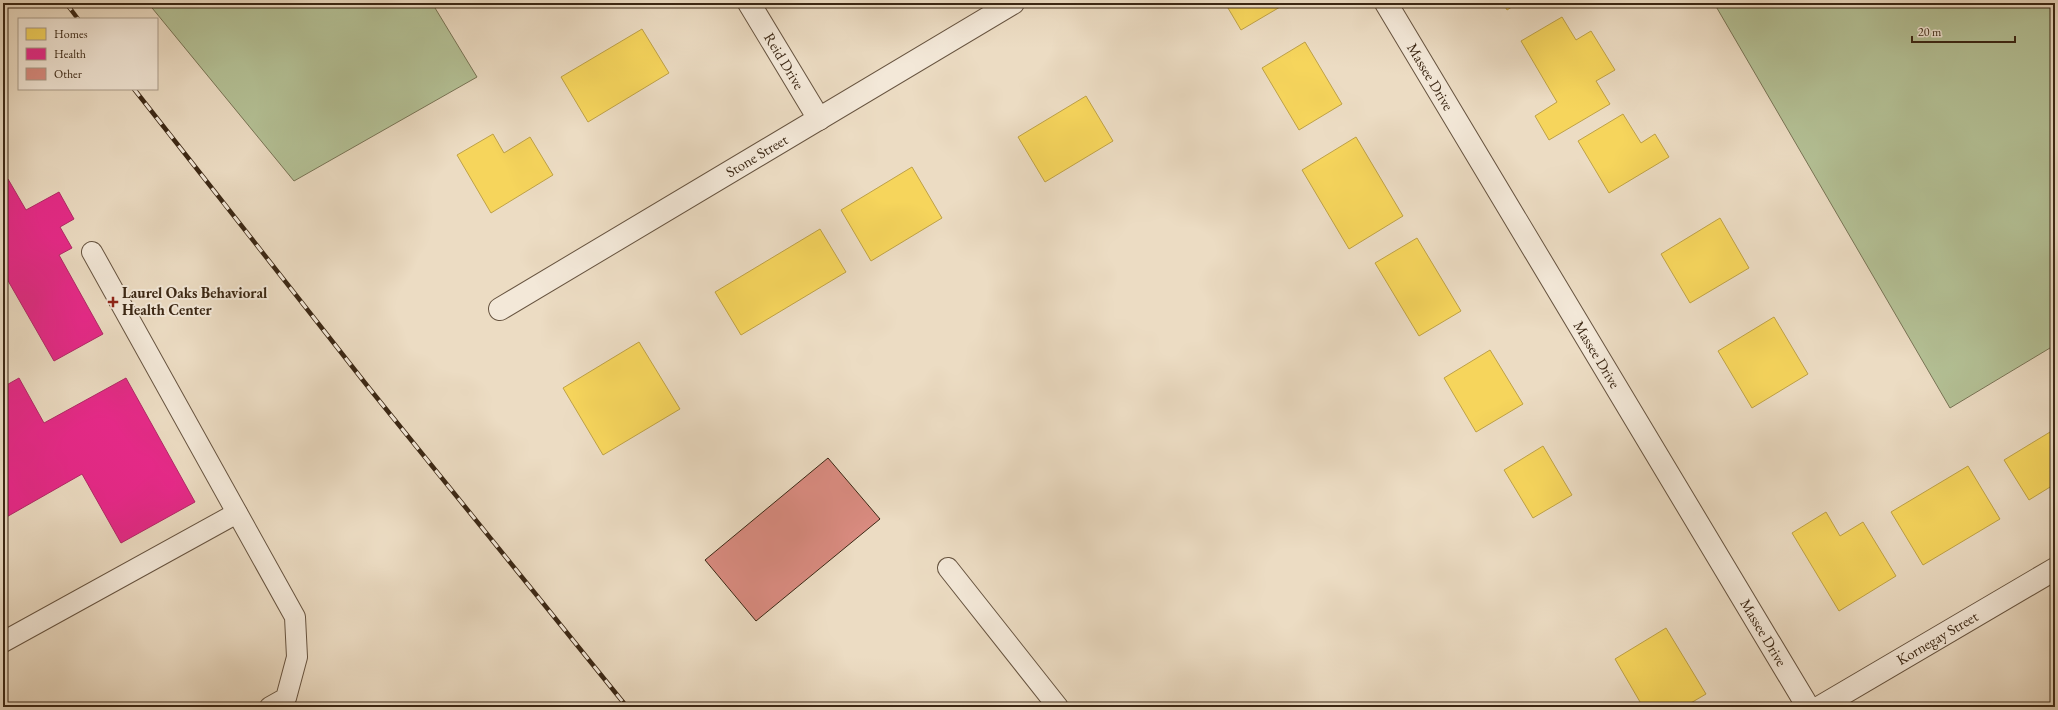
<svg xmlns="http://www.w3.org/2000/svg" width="2058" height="710" viewBox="0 0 2058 710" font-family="'EB Garamond',serif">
<rect width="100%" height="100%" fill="#ecdcc3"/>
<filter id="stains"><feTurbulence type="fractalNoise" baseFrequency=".005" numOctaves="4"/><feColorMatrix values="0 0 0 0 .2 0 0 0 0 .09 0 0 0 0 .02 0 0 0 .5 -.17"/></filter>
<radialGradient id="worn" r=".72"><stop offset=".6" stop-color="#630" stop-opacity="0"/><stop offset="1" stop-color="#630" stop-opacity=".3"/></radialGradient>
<g fill="#b4c196" stroke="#787455">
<polygon points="148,3 432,3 477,77 294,181"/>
<polygon points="1714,3 2055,3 2055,345 1950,408"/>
</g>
<g fill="#f6d55c" stroke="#bea146">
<polygon points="1225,3 1278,3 1280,7 1241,30"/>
<polygon points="1503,3 1518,3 1507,10"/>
<polygon points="1562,17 1576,40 1591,31 1615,70 1596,81 1610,104 1549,140 1535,116 1557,102 1521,41"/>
<polygon points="642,29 669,73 588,122 561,77"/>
<polygon points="1305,42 1342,104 1299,130 1262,68"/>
<polygon points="1086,96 1113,141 1045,182 1018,137"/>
<polygon points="1623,114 1641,143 1655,134 1669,157 1609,193 1578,141"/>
<polygon points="493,134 504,153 530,137 553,175 491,213 457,155"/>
<polygon points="1356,137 1403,216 1349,249 1302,170"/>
<polygon points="912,167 942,218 871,261 841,210"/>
<polygon points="1720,218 1749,268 1690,303 1661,254"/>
<polygon points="820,229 846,272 741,335 715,292"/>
<polygon points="1417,238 1461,311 1419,336 1375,263"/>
<polygon points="1774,317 1808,374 1752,408 1718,351"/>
<polygon points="639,342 680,409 603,455 563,388"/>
<polygon points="1490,350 1523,404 1476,432 1444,378"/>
<polygon points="2055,429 2055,484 2029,500 2004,460"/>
<polygon points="1543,446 1572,495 1533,518 1504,470"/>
<polygon points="1968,466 2000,519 1923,565 1891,512"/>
<polygon points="1826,512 1840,536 1863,522 1896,576 1839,611 1792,533"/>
<polygon points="1666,628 1706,694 1684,707 1643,707 1615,659"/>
</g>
<g fill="#e7298a" stroke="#b32867">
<polygon points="8,179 26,210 59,192 74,219 60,227 72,248 59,255 103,334 54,361 3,272 3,181"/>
<polygon points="19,378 44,423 126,378 195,502 121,543 82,474 3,519 3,387"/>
</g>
<polygon fill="#d98b80" stroke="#3b2714" points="828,458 880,519 756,621 705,560"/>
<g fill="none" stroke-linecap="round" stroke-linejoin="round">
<defs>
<g id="service">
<polyline points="92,252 295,617 297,657 286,698 270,707"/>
<polyline points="948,568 1058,707"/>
<polyline points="3,642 237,513"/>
</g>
<g id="minor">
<path id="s1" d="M749 3 819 119"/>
<path id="s2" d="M1386 3 1808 707"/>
<path id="s3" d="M500 309 1013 3"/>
<path id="s4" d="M1820 707 2055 569"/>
</g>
</defs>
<use href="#service" stroke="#675440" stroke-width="22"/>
<use href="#minor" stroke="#675440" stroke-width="24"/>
<use href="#service" stroke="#f3e8d8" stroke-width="20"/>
<use href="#minor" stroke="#f3e8d8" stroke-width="22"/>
<defs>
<g id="rail">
<polyline points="66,3 78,19"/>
<polyline points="134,89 369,388 627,707"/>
</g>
</defs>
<use href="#rail" stroke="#3b2714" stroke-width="4.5"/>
<use href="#rail" stroke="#f3e8d8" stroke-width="3" stroke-dasharray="9" stroke-linecap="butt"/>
</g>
<path fill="#8f2418" stroke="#f3e8d8" stroke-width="1.5" d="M111 296h4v4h4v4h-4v4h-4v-4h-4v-4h4z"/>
<g text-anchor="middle" stroke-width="4" stroke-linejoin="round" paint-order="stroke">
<g font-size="15" fill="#3b2714" stroke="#f3e8d8">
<text dy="5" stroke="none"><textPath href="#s1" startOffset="68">Reid Drive</textPath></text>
<text dy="5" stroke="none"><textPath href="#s2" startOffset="86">Massee Drive</textPath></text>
<text dy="5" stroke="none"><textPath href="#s3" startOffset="299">Stone Street</textPath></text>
<text dy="5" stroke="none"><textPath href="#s2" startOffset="410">Massee Drive</textPath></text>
<text dy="5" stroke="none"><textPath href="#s2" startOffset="734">Massee Drive</textPath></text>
<text dy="5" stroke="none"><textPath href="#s4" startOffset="136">Kornegay Street</textPath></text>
</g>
<g font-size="15" font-weight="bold" fill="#3b2714" stroke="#f3e8d8" text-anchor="start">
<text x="122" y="298">Laurel Oaks Behavioral<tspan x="122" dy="17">Health Center</tspan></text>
</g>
</g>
<rect width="2058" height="710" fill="none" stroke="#ecdcc3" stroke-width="16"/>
<rect x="4" y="4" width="2050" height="702" fill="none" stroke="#3b2714" stroke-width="2"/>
<rect x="8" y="8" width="2042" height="694" fill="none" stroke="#3b2714"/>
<rect x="18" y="18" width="140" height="72" fill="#f3e8d8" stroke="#a99b8a"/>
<rect x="26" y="28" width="20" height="12" fill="#f6d55c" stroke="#a99b8a"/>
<text x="54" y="38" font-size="12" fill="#3b2714">Homes</text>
<rect x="26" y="48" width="20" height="12" fill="#e7298a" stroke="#a99b8a"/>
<text x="54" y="58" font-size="12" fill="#3b2714">Health</text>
<rect x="26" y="68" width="20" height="12" fill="#d98b80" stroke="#a99b8a"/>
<text x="54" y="78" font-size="12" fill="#3b2714">Other</text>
<path d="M1912 36v6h103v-6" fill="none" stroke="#3b2714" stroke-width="2"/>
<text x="1918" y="36" font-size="12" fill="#3b2714" stroke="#f3e8d8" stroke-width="3" paint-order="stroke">20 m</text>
<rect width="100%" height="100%" filter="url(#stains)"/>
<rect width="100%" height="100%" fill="url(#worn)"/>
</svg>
